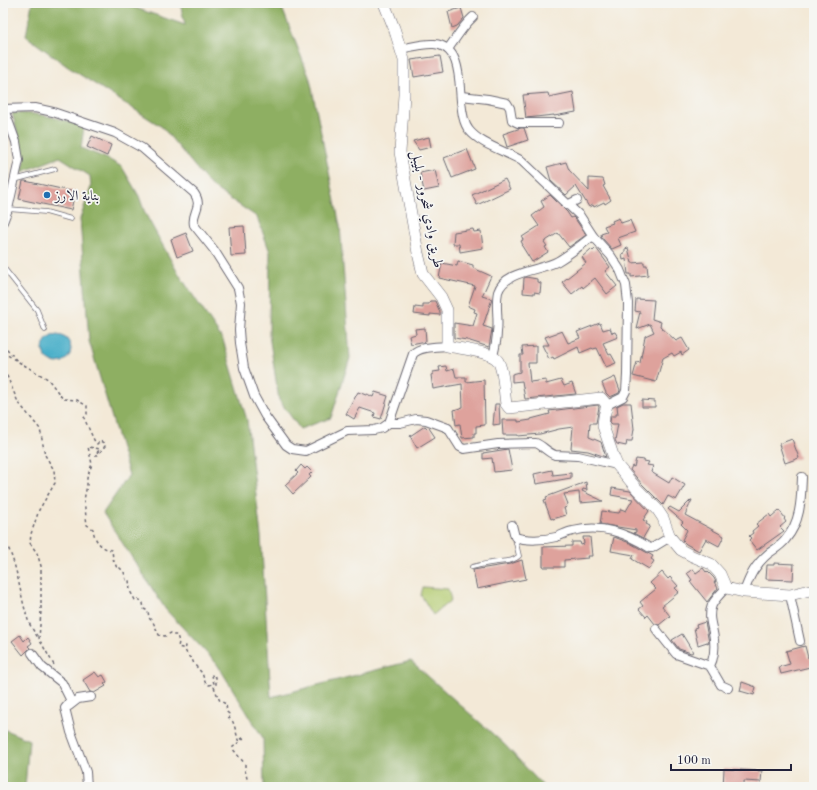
<svg xmlns="http://www.w3.org/2000/svg" width="817" height="790" viewBox="0 0 817 790" font-family="'Old Standard TT',Amiri,serif">
<rect width="100%" height="100%" fill="#f6f6f2"/>
<filter id="ink" filterUnits="userSpaceOnUse"><feTurbulence type="fractalNoise" baseFrequency=".025" numOctaves="2"/><feDisplacementMap in="SourceGraphic" scale="8" xChannelSelector="R" yChannelSelector="G"/><feConvolveMatrix kernelMatrix="1 2 1 2 8 2 1 2 1" color-interpolation-filters="sRGB"/></filter>
<filter id="wash" filterUnits="userSpaceOnUse"><feTurbulence type="fractalNoise" baseFrequency=".012" numOctaves="4" result="noise"/><feDisplacementMap in="SourceGraphic" scale="16" xChannelSelector="R" yChannelSelector="G"/><feGaussianBlur stdDeviation="0.9" result="paint"/><feColorMatrix in="noise" values="0 0 0 0 0 0 0 0 0 0 0 0 0 0 0 0 0 1.4 0 .05"/><feComposite in="paint" operator="in"/></filter>
<g filter="url(#wash)">
<rect width="100%" height="100%" fill="#f3e9d7"/>
<polygon fill="#b3cb6f" stroke="#6a7655" points="423,587 448,589 451,600 433,615 421,595"/>
<g fill="#8eaf62" stroke="#58684e">
<polygon points="32,3 121,3 185,25 180,3 280,3 310,79 340,226 350,358 331,418 300,429 279,400 269,335 270,252 257,217 211,186 162,127 68,67 26,36"/>
<path d="M12 113C41 113 56 117 84 127L81 148 108 159 122 167 139 196 145 213 178 273 223 340 247 420 261 536 271 697 411 661 504 744 544 787H264L263 738 217 664 166 610 103 513 129 475 89 341 80 219 91 187 90 176 60 157 22 172 25 160Z"/>
<polygon points="3,729 29,740 25,787 3,787"/>
</g>
<circle fill="#4aafc9" stroke="#366882" cx="57" cy="349" r="14"/>
<g id="blocks">
<g fill="#dea29c">
<polygon points="461,8 464,18 457,26 452,28 448,12"/>
<polygon points="440,56 443,72 414,77 411,60"/>
<polygon points="573,92 576,112 554,116 554,115 526,118 523,95 548,93 549,97"/>
<polygon points="521,128 524,128 528,140 507,147 503,134"/>
<polygon points="92,136 111,145 107,156 87,147"/>
<polygon points="429,137 431,147 419,150 413,141"/>
<polygon points="467,149 475,169 452,178 444,158"/>
<polygon points="566,162 569,170 589,191 589,178 603,179 605,185 603,186 611,200 605,204 604,202 594,207 593,205 589,207 576,186 566,195 551,181 547,167"/>
<polygon points="435,170 439,188 424,191 420,173"/>
<polygon points="505,179 510,189 477,205 472,195"/>
<polygon points="23,181 25,181 75,192 71,210 19,199"/>
<polygon points="550,195 567,212 571,218 573,217 576,220 586,235 569,247 558,233 544,242 547,246 545,247 548,252 532,262 522,246 523,245 521,241 523,240 522,237 539,226 532,216 544,207 541,201"/>
<polygon points="619,218 621,223 630,220 635,232 618,238 621,245 612,249 602,238 601,234 607,232 604,226 613,223 612,221"/>
<polygon points="244,226 246,255 231,256 229,227"/>
<polygon points="473,229 474,232 481,231 483,248 460,252 459,244 453,244 454,232"/>
<polygon points="186,233 193,251 177,257 171,239"/>
<polygon points="596,248 610,267 605,271 617,286 607,294 595,278 583,288 582,286 572,294 562,282 586,263 582,257 591,249 593,251"/>
<polygon points="628,248 632,263 644,262 644,265 647,265 648,275 631,277 631,274 628,274 626,259 623,260 622,254 625,253 625,249"/>
<polygon points="458,261 473,265 473,268 491,276 482,296 492,299 483,326 492,329 489,347 467,340 454,338 454,323 473,326 477,313 474,312 475,309 468,306 475,286 439,278 442,263 457,266"/>
<polygon points="526,277 537,279 537,282 541,283 540,293 534,292 534,294 523,293 524,278"/>
<polygon points="636,299 654,300 652,319 661,322 660,326 676,341 682,338 689,350 682,355 681,352 674,356 672,353 663,358 656,382 633,376 637,362 640,363 645,336 654,332 650,324 637,329 638,325 637,324 640,312 635,311"/>
<polygon points="430,301 435,301 440,312 440,315 430,314 430,316 414,314 415,307 423,308 423,304 429,304"/>
<polygon points="600,323 603,330 610,328 612,333 615,332 618,337 603,343 609,355 611,354 616,363 606,367 597,348 593,349 592,348 580,353 578,347 554,359 553,357 549,359 542,345 549,345 545,337 562,331 568,343 580,338 577,332"/>
<polygon points="425,328 426,341 411,344 409,336 416,334 415,329"/>
<polygon points="536,346 536,363 528,363 530,382 546,380 546,384 561,380 564,386 572,383 576,394 525,399 522,381 512,382 512,374 520,372 520,355 523,355 522,347"/>
<polygon points="446,366 447,371 454,369 456,377 466,377 466,382 484,380 485,425 476,426 476,433 474,433 474,437 462,438 460,424 456,425 454,410 463,407 462,384 433,389 431,375 433,374 433,372 440,371 439,367"/>
<polygon points="615,377 620,390 619,393 610,397 606,393 602,383"/>
<polygon points="358,392 366,395 367,394 373,397 375,392 388,396 381,419 374,417 375,413 360,408 354,419 346,414"/>
<polygon points="642,400 655,401 655,407 642,407"/>
<polygon points="623,403 631,403 634,429 632,441 627,441 626,446 617,444 615,440 618,424 612,424 610,422 611,416 616,416 616,414 618,414 617,406"/>
<polygon points="495,404 499,404 500,424 493,425"/>
<polygon points="598,405 599,407 596,423 590,423 589,437 601,442 606,457 588,451 571,449 573,427 559,429 540,434 518,436 518,435 503,435 502,420 518,420 518,422 531,420 531,419 550,414 549,411"/>
<polygon points="425,426 428,429 429,428 435,437 417,448 410,436"/>
<polygon points="792,439 799,458 785,463 779,444"/>
<polygon points="508,449 512,470 494,472 492,458 483,459 483,453"/>
<polygon points="636,459 644,460 644,461 649,462 647,465 653,466 651,472 669,483 672,477 685,485 676,500 668,496 663,505 642,484 630,470 632,466 634,467"/>
<polygon points="301,465 305,469 307,467 312,472 309,475 311,477 293,494 285,485 298,473 296,471"/>
<polygon points="552,470 553,475 571,473 571,478 536,484 534,474"/>
<polygon points="586,482 587,490 583,489 582,491 603,501 580,503 579,492 564,494 568,504 566,505 567,507 564,508 566,515 553,519 553,518 551,519 544,500 547,499 546,497"/>
<polygon points="612,488 630,491 649,511 643,520 647,522 646,524 650,526 643,538 633,533 636,532 636,530 600,524 602,511 619,513 621,509 626,511 633,499 611,495"/>
<polygon points="691,500 692,500 685,515 724,536 719,546 706,539 699,551 686,544 682,540 687,530 681,524 683,522 668,509 670,507 679,512"/>
<polygon points="779,510 785,518 784,519 786,522 780,527 784,531 757,550 749,540 751,538 749,536 753,533 752,531 758,526 756,524 769,514 771,517"/>
<polygon points="583,537 590,537 592,556 587,556 588,558 564,560 564,567 543,567 543,547 572,546 572,542 580,542 581,545 584,544"/>
<polygon points="614,537 630,543 653,556 651,559 654,561 649,569 632,559 634,555 611,551"/>
<polygon points="522,560 526,579 477,589 473,570 510,564"/>
<polygon points="774,563 794,564 793,580 766,579 767,565 774,565"/>
<polygon points="703,568 706,572 707,571 714,578 716,582 714,582 718,588 707,602 690,581 692,580 687,573 693,569 696,573"/>
<polygon points="662,572 668,579 670,577 678,586 675,588 679,592 662,606 670,616 659,625 655,624 648,615 646,617 639,609 643,606 640,602 656,589 650,583"/>
<polygon points="705,622 709,643 707,644 707,642 698,645 694,628 697,627 696,625"/>
<polygon points="682,634 693,652 691,653 679,649 672,640"/>
<polygon points="20,635 24,641 28,637 32,643 28,646 30,648 23,655 12,641"/>
<polygon points="805,646 808,658 811,657 812,664 809,665 810,667 781,674 779,667 790,664 786,651"/>
<polygon points="95,672 99,677 103,675 107,682 104,684 106,686 94,693 90,692 83,680"/>
<polygon points="742,682 756,687 754,695 740,691"/>
<polygon points="724,769 762,771 761,782 744,781 744,787 723,787"/>
</g>
</g>
</g>
<g filter="url(#ink)">
<use href="#blocks" fill-opacity="0" stroke="#6b6872" stroke-width="1"/>
<g fill="none" stroke-linecap="round" stroke-linejoin="round">
<defs>
<g id="service">
<polyline points="14,180 55,169"/>
<polyline points="8,209 46,212 71,219"/>
<polyline points="3,267 37,310 45,330"/>
<path d="M472 567C480 565 489 563 498 562 506 561 512 562 519 556L516 543 519 538"/>
</g>
<g id="minor">
<path d="M401 49C412 47 423 43 434 44 461 46 459 81 461 101 462 111 463 123 469 130 481 145 506 151 522 161L580 216 593 236 611 256 620 270 626 285 628 303 627 375 626 391 623 397 607 405"/>
<path d="M448 49C456 38 463 26 473 17"/>
<polyline points="461,96 488,99 507,103 510,108 512,120 518,123 559,123"/>
<path d="M3 109 35 108 53 112 115 133 142 148 194 193C204 207 191 212 194 225L214 250 238 288 241 303 239 330 240 343 244 368 254 396 265 416 286 445 292 449 306 451 347 431 374 430 382 428 389 423 413 354C420 346 437 347 447 346"/>
<polyline points="567,205 577,200"/>
<polyline points="3,222 8,209 19,160 16,142 4,109"/>
<path d="M493 356C495 348 497 340 497 332 499 319 495 305 498 292 505 270 541 271 558 261 570 254 582 244 593 236"/>
<path d="M389 423H400L416 419 426 420 448 428 460 447 464 449 498 444 536 443C543 446 547 452 555 455L578 456 617 465"/>
<path d="M512 525 515 537C527 541 544 540 556 537 562 535 567 532 573 531 602 524 626 533 650 548H652L670 537"/>
<path d="M726 588C721 593 715 599 712 605 707 617 713 627 714 639 715 648 714 658 710 666L721 685 728 688"/>
<path d="M744 592C750 575 755 565 769 553 775 549 782 545 786 539 801 521 801 500 802 477"/>
<polyline points="790,595 800,641"/>
<polyline points="656,629 676,654 710,666"/>
<polyline points="32,653 42,667 62,683 71,701 65,708 71,732 86,772 87,787"/>
<polyline points="69,706 78,699 91,697"/>
</g>
<path id="tertiary" d="M384 3 394 28 404 60V95L400 152 418 253 423 274 441 297 447 310V346C460 349 491 351 498 361 504 371 504 392 506 404L509 408 601 398 607 405 604 416 603 426 614 458 617 465 637 489 657 509 663 518 670 537 681 550 692 556 711 564 720 574 726 588 744 592 790 595 814 589"/>
</defs>
<use href="#service" stroke="#6b6872" stroke-width="5.5"/>
<use href="#minor" stroke="#6b6872" stroke-width="10"/>
<use href="#tertiary" stroke="#6b6872" stroke-width="12"/>
<g stroke="#6b6872" stroke-width="1.5" stroke-dasharray="3 3" stroke-linecap="butt">
<path d="M3 344 17 361 48 379 63 399 77 400 87 406V414L84 418 94 440 97 444 100 441 104 443 105 446 98 455H95L100 449 88 447 92 464 87 478V485L84 500 87 525 93 529C94 539 100 549 112 550L113 559 117 568H120L124 572 126 580H129L130 591 135 600H140L143 603 144 609 148 611 149 618 153 622 159 635 165 636 171 633 172 635H177L179 642 178 647 182 648 186 646 185 650 188 656 192 659 194 664 202 673 205 682 209 685 214 684 212 675 216 677V685L214 687C216 692 218 697 220 701L226 704 227 712 229 714 228 716C229 718 231 720 233 722 235 727 237 735 238 740L239 741 241 739 245 737 232 748 245 764V770L249 787"/>
<polyline points="3,352 15,360"/>
<polyline points="3,371 7,376 18,402 40,429 45,455 54,470 55,483 39,510 31,534 30,543 37,553 41,566 41,611 39,639 54,665"/>
<path d="M3 538C18 562 19 593 28 620 30 626 35 633 39 639"/>
</g>
<use href="#service" stroke="#fff" stroke-width="4"/>
<use href="#minor" stroke="#fff" stroke-width="8"/>
<use href="#tertiary" stroke="#fff" stroke-width="11"/>
</g>
</g>
<circle fill="#1f6fb2" stroke="#f6f6f2" stroke-width="1.5" cx="47" cy="195" r="4"/>
<g text-anchor="middle" stroke-width="3.5" stroke-linejoin="round" paint-order="stroke">
<g font-size="14" fill="#22223b" stroke="#f6f6f2" text-anchor="start">
<text x="55" y="200">بناية الارز</text>
</g>
<g font-size="14" fill="#22223b" stroke="#f6f6f2">
<text transform="translate(428 209) rotate(79)" y="5">طريق وادي شحرور - بليبل</text>
</g>
</g>
<rect width="817" height="790" fill="none" stroke="#f6f6f2" stroke-width="16"/>
<path d="M671 764v6h120v-6" fill="none" stroke="#22223b" stroke-width="2"/>
<text x="677" y="764" font-size="12" fill="#22223b" stroke="#f6f6f2" stroke-width="3" paint-order="stroke">100 m</text>
</svg>
